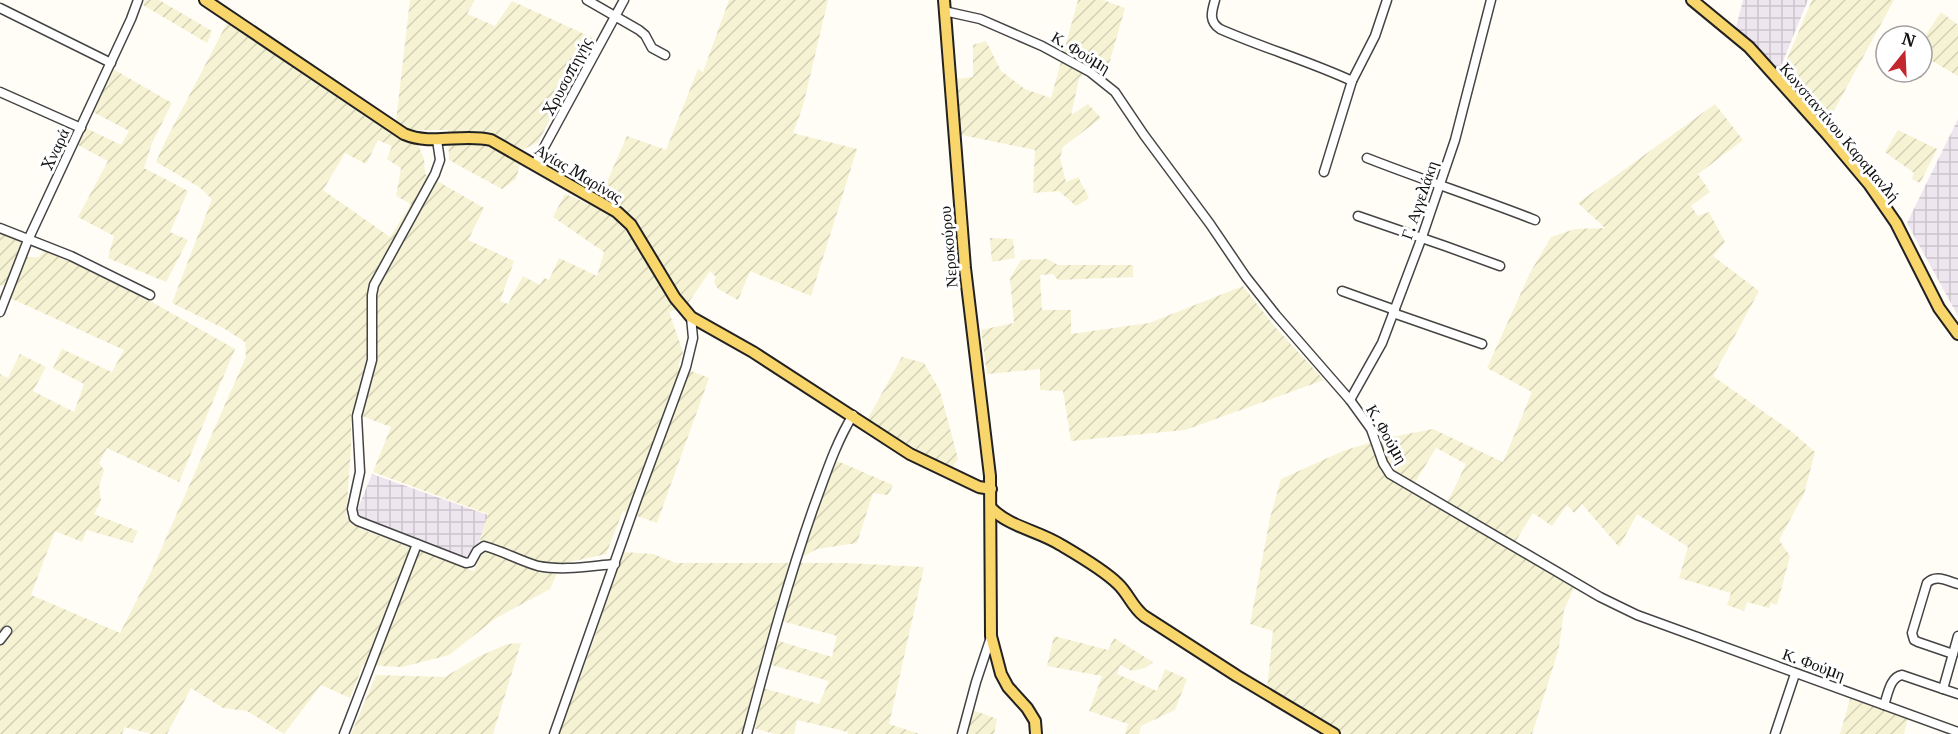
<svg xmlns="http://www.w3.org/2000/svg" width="1958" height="734" viewBox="0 0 1958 734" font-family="Merriweather,serif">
<defs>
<pattern id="industrial-grid" width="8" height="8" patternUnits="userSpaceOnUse" patternTransform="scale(1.5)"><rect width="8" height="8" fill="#eee6ef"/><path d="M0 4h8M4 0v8" fill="none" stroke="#cbc4cc"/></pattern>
<pattern id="farmland-furrows" width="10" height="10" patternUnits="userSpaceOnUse" patternTransform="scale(1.5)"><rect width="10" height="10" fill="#f6f3d4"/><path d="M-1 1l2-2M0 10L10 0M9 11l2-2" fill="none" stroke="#d2cfb5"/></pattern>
</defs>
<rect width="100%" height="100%" fill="#fffdf5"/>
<g fill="url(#industrial-grid)">
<polygon points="1743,0 1808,0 1779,71 1736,27"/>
<polygon points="1958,119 1958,316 1907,223"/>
<polygon points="372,474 488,515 473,560 471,562 354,518"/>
</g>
<g fill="url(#farmland-furrows)" fill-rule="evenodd">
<polygon points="145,0 159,0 212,31 207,43 143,5"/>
<path d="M410 0H475L467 14 495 26 512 1 593 38 538 142 524 149 516 179 502 189 449 160 448 130H412L424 159 425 174 484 208 468 240 514 261 500 301 508 304 523 276 540 285 544 278 549 280 559 258 597 276 604 252 553 217 565 194 596 207 627 136 666 150 698 69 703 72 729 0H828L803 106 793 133 857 149 811 296 750 271 738 300 718 289 714 282 716 277 710 271 686 306 669 312 683 352 678 366 709 378 657 523 623 511 606 554 561 564 550 589 496 618 449 655 402 667 363 665 350 698 321 685 284 734 247 711 223 708 191 688 167 734H151L125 727 122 734H0V374L8 378 20 354 46 367 33 391 74 412 84 384 53 368 62 349 112 372 124 350 10 298 14 288 0 285V232L21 241 18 254 27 257H39L45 250 113 280 235 349 179 482 107 448 99 463 104 470 99 486 101 501 94 514 138 531 132 543 87 530 82 542 55 531 31 595 120 633 151 572 246 357 245 342 225 329 172 303 212 199 199 187 156 162 164 144 227 23 391 134 396 121ZM378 140 392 146 387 159 401 168 396 196 411 204 390 237 323 190 345 153 366 164ZM351 412 391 427 373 472 488 514 480 540 486 543 474 571 361 529 346 516 351 449Z"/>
<polygon points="1078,0 1103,0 1125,8 1105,78 1089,66 1079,79 1071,115 1088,104 1101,118 1063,147 1060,158 1066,182 1078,177 1089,198 1076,206 1059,191 1033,193 1035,150 957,134 947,80 973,77 973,45 986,41 1001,71 1025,89 1051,98"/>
<polygon points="1812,0 1894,0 1825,127 1778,73 1785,64"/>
<polygon points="1941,12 1958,25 1958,76 1922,55 1922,41"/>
<polygon points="113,69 172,103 152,143 144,168 188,191 170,232 188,240 166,282 108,258 114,236 78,217 108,161 78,145 86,128 121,145 129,131 93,112"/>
<path d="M1715 104 1743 140 1698 174 1710 192 1691 206 1698 216 1709 212 1725 242 1713 256 1759 291 1713 376 1791 431 1815 452 1804 494 1779 540 1790 556 1777 605 1771 603 1769 608 1747 602 1744 611 1727 605 1731 593 1679 578 1688 547 1637 514 1619 547 1582 504 1574 513 1567 505 1552 526 1533 513 1510 550 1574 588 1564 610 1559 648 1532 734H1342L1267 689 1273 631 1250 624 1270 518 1281 479 1343 451 1381 439 1433 429 1503 462 1532 392 1487 368 1530 273 1551 237 1575 229 1605 228 1578 203ZM1436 448 1466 464 1444 509 1411 489Z"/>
<polygon points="1898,130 1937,149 1920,183 1912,179 1914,173 1885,152"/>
<polygon points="990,238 1013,239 1015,258 992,262"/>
<polygon points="1047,259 1058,265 1133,265 1133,277 1058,280 1053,274 1040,275 1042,310 1071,310 1071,334 1149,323 1243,286 1275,327 1324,380 1185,430 1071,441 1063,391 1040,390 1040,369 987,374 981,330 1014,323 1010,278 1021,260"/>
<polygon points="902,357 924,363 940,391 958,459 951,469 867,420"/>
<polygon points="835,460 893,485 888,495 873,493 857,543 817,549 802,557"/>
<path d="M623 552 653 554 676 563H846L924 567 889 724 920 734H848V732L797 720 794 734H775L745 726 743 734H559L594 639ZM774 619 837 636 832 657 769 638ZM762 661 771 665 829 681 819 704 756 686Z"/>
<polygon points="1054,636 1108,650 1114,638 1153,662 1145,668 1132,671 1120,665 1117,674 1157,691 1165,669 1187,679 1175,710 1141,726 1139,734 1125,734 1128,724 1089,711 1102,676 1047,666"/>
<polygon points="521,643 493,734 351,734 376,675 445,677 478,657 507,644"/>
<polygon points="1850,699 1908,717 1904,734 1840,734"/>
<polygon points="973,710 997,719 994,734 967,734"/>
</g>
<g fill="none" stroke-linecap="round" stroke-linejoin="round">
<defs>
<g id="minor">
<polyline points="587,0 639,30 645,35 652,48 665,55"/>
<path d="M1215 0C1212 11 1208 21 1220 29 1263 48 1309 61 1352 81"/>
<polyline points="0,8 111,63"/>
<polyline points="944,11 980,19 1042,46 1090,72 1115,92 1144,135 1210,224 1246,277 1276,315 1350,400 1371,429 1383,463 1390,474 1600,597 1637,615 1958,732"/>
<polyline points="0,92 81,128"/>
<path d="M437 140 440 160 435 174 374 285 372 295V360L357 416 360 472 352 509 354 518 358 521 466 563 471 562 477 551 484 546C503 551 520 561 538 566 563 571 590 566 615 564"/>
<path d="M1367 158C1423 180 1479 198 1535 220"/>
<polyline points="535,164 624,0"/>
<polyline points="1324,172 1352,81 1375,36 1387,0"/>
<polyline points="1358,216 1445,246 1500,266"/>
<polyline points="0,228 71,256 150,295"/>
<polyline points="1342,291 1395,310"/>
<polyline points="0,312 28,240 131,19 138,0"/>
<polyline points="1393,313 1482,344"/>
<polyline points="1350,400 1382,343 1422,237 1455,140 1491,0"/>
<polyline points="1958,636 1943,689 1958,694"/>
<polyline points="0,640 7,631"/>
<path d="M1953 654 1918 642 1914 640 1912 633 1927 583C1936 574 1947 581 1958 584"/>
<path d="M1884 705C1888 694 1890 677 1902 675L1943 689"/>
<polyline points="344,734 417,544"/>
<polyline points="554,734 637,499 686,367 693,338 691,317"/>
<path d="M747 734C767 659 787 583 813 509 825 477 835 444 853 415"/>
<polyline points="962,734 976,682 991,637"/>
<polyline points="1775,734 1795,674"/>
</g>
<g id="major">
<path d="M205 0 404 134C432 146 462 133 491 140L617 212 631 225 675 298 691 317 753 352 910 454 979 487 991 489"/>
<polyline points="944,0 965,268 990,476 991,636 1001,674 1008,687 1027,708 1035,721 1036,734"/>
<polyline points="1692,0 1749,47 1827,134 1869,184 1896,223 1939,308 1958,334"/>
<path d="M992 509C1010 527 1039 531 1061 545 1078 555 1104 570 1118 584 1128 593 1132 607 1144 616L1237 676 1334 734"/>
</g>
</defs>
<use href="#minor" stroke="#444" stroke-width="11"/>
<use href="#major" stroke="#222" stroke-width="14"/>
<use href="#minor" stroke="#fff" stroke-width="8"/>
<use href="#major" stroke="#f9d66b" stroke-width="10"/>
</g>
<g text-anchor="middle" stroke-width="6" stroke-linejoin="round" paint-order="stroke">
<g font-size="16" fill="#111" stroke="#fff">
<text transform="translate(1081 52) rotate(31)" y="6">Κ. Φούμη</text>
<text transform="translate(567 76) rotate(-62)" y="6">Χρυσοπηγής</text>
<text transform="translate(1840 132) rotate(50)" y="6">Κωνσταντίνου Καραμανλή</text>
<text transform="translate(55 149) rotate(-65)" y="6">Χναρά</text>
<text transform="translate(579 173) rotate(31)" y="6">Αγίας Μαρίνας</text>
<text transform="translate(1419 200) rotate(-71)" y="6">Γ. Αγγελάκη</text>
<text transform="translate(948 247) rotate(-95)" y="6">Νεροκούρου</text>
<text transform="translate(1387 434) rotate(60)" y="6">Κ. Φούμη</text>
<text transform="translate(1814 664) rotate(20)" y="6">Κ. Φούμη</text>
</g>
</g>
<g transform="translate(1904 54) rotate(18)"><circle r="28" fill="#ffffff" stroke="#a0a0a0" stroke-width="1.5"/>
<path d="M0-4.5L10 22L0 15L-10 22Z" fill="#c4262e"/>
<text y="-9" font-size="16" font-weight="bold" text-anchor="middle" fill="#111111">N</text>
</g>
</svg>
